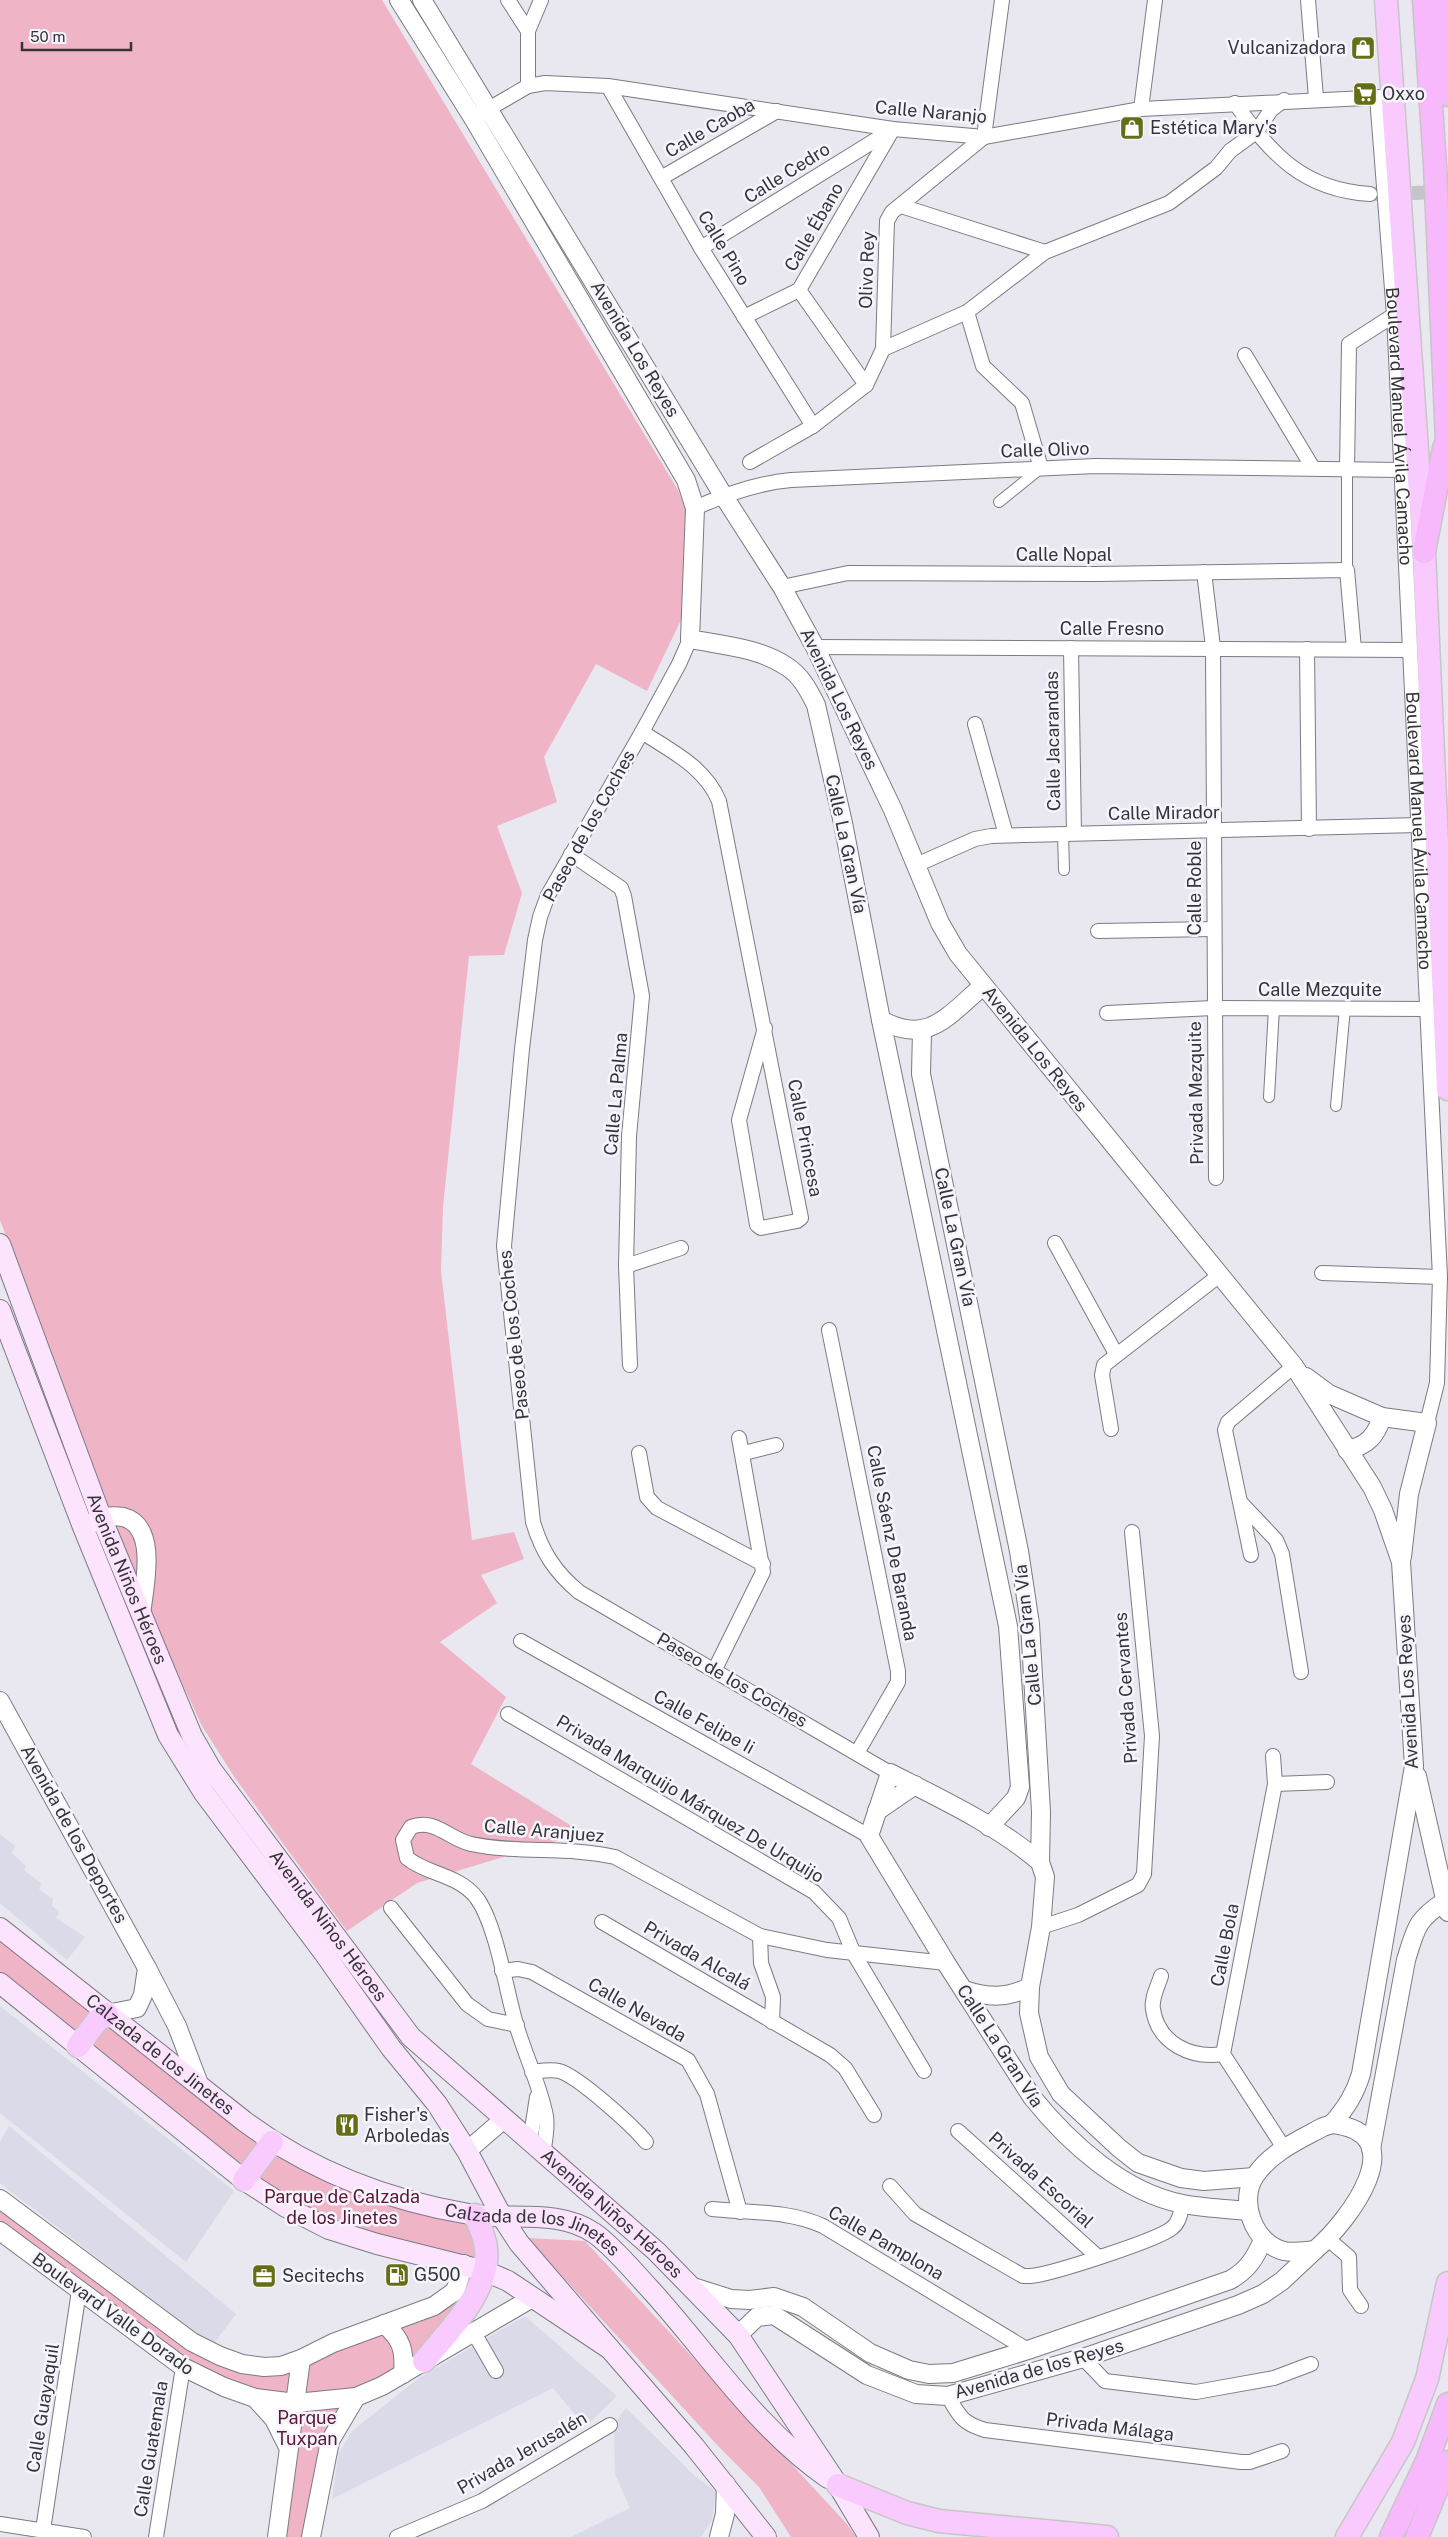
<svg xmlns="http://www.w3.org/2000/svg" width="1448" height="2537" viewBox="0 0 1448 2537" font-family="'Public Sans',sans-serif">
<rect width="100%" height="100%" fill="#e9e8f0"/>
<g fill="#dbdae9">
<polygon points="0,1834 15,1846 12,1853 26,1866 24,1870 42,1884 39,1889 53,1899 52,1906 59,1911 56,1918 85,1937 67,1960 0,1903"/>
<polygon points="0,2006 234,2191 186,2262 0,2113"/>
<polygon points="9,2126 236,2314 212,2346 0,2183 0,2142"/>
<polygon points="525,2316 617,2396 585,2427 553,2388 332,2499 338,2455 352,2431 419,2378"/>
<polygon points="626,2408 696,2477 716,2492 712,2520 701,2537 571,2537 630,2508 615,2474 614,2424"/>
</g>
<g fill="#efb4c6">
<polygon points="0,0 382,0 678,490 686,511 681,620 647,691 596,664 544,757 557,802 497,826 522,893 504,955 469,956 443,1207 441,1271 472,1540 514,1532 524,1559 481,1575 497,1603 440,1642 506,1697 471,1764 583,1833 417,1883 347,1931 235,1778 202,1726 145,1603 0,1220"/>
<polygon points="0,1931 270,2144 474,2217 482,2269 384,2245 244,2178 0,1980"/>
<polygon points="0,2201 192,2344 265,2368 384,2326 399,2341 401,2372 357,2395 256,2396 183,2366 0,2230"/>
<polygon points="527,2238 585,2241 846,2523 856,2537 791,2537 759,2487 719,2447"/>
<polygon points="463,2266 483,2272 403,2372 386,2324 434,2307"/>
<polygon points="258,2399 354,2399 333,2433 310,2537 278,2537 288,2447"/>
</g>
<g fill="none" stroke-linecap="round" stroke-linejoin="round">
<polyline stroke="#c5c4cb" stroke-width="14" stroke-dasharray="14 7" stroke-linecap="butt" points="1370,194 1448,192"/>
<defs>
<g id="pedestrian">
<polyline points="999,502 1041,468"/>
<polyline points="1347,570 1347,469"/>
<polyline points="1063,833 1064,870"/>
<polyline points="1269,1097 1274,1008"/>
<polyline points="1336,1106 1345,1008"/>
</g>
<g id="minor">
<polyline points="508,0 528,31"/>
<polyline points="1308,0 1316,98"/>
<polyline points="528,86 545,83 608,86 893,129 984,137 1141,109 1385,97"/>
<polyline points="608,86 701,248 813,426"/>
<path id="s1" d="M1377 97 1394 315 1440 1277 1437 1383 1427 1423"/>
<path d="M1235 103C1271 154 1303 190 1370 194"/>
<polyline points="1141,109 1155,0"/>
<polyline points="480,114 528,86 528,31 541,0"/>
<polyline points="661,178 777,111"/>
<polyline points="901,206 1045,252"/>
<polyline points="701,248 890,131"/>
<polyline points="799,290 866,385"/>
<polyline points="967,312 983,366 1022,403 1041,468"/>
<polyline points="744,317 799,290 893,129"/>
<polyline points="883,349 967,312 1045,252 1169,203 1216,168 1230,151 1256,132 1271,110 1284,100"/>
<polyline points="1245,355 1313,468"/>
<polyline points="750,462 813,426 866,385 883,349 887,221 892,212 984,137 1002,0"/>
<polyline points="1347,469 1349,344 1394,315"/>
<path d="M695 508C726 494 757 483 791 480L1095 466 1401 470"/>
<polyline points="1204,572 1213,647 1216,1178"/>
<polyline points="782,587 848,573 1097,574 1347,570 1354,649"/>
<path d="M690 639 679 664 642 732 548 895 540 917 535 940 522 1049 504 1246 533 1522C542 1552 555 1572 579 1592L890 1773"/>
<polyline points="815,647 1410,650"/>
<polyline points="1071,648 1074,833"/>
<polyline points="1307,649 1309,829"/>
<polyline points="975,724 1006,835"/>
<path d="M642 732C671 751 705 767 719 801L801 1218 797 1221 761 1228 757 1225 739 1120 765 1028"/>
<polyline points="571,854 621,888 624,896 642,996 629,1136 626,1266 630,1365"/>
<polyline points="916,865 975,839 991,836 1418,825"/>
<polyline points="1098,931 1214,929"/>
<polyline points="1107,1013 1213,1008 1427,1009"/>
<polyline points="1055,1243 1116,1354"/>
<polyline points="626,1266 681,1248"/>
<polyline points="1322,1273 1440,1277"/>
<polyline points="829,1330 898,1671 898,1682 857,1753"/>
<polyline points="1111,1429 1102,1375 1104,1365 1221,1274"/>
<polyline points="639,1453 647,1497 657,1508 763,1564"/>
<polyline points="744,1453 776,1445"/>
<polyline points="1242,1504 1276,1540 1282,1554 1301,1672"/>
<polyline points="1251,1555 1225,1430 1228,1422 1294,1366"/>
<polyline points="521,1641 869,1836"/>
<polyline points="715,1669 763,1572 739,1438"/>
<polyline points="508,1714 814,1892 839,1918 854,1954 924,2071"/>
<polyline points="1273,1756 1275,1784 1223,2054 1284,2148"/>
<polyline points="1275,1784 1327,1782"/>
<polyline points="391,1908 467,2004 488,2019 517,2025"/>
<polyline points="602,1922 830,2055 845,2068 874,2115"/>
<polyline points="1041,1927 1078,1915 1138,1885 1144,1874 1152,1736 1132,1532"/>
<polyline points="760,1936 761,1963 773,1997 772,2022"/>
<polyline points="502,1971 518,1969 532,1972 688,2060 707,2094 740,2212"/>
<path d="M1161 1976C1158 1986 1151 1999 1153 2009 1158 2044 1192 2059 1223 2054"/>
<path d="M532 2072C540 2071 551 2069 559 2071 578 2076 633 2126 646 2142"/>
<polyline points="958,2131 1098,2257"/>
<polyline points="530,2142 537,2097"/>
<path d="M543 2154C545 2141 548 2128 546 2116 540 2085 525 2055 516 2024 506 1990 496 1923 476 1897 457 1874 428 1875 407 1858L403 1840 411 1827C435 1818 449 1839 471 1844 519 1854 568 1846 615 1857L760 1936 827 1950 946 1963"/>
<path d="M890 2186 915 2214 1023 2276H1030C1049 2275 1158 2240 1172 2228 1180 2222 1180 2213 1183 2204"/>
<path d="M712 2209C750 2213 788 2210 823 2226L1028 2350"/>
<polyline points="1328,2239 1349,2257 1350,2290 1361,2306"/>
<polyline points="473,2331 496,2371"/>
<polyline points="1083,2358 1105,2381 1196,2392 1274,2378 1311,2364"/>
<path d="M948 2396C959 2416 962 2423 985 2430L1241 2462H1250L1282 2451"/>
<polyline points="0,2524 84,2537"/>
<polyline points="43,2530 79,2291"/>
<polyline points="156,2537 183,2367"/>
<polyline points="397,2537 482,2501 610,2425"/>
</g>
<g id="tertiary">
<path d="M399 0 473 118 686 480 695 508 690 639C721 645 759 648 786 666 801 675 809 691 816 705L843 823 881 1020 1008 1626 1020 1787 1016 1798 989 1827"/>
<path d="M422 0 723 495 782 587 815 647 893 810 940 923 958 954 1294 1366 1372 1487 1383 1510 1401 1562 1414 1766 1361 2074C1355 2094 1346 2108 1332 2124"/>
<path d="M881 1020C929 1046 948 1015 983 986"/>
<polyline points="922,1031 921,1074 1019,1551 1030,1624 1041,1812 1040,1862 1045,1877 1041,1927 1030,1987 1029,2013 1039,2057 1061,2094 1119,2148 1138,2163 1181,2178 1204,2181 1254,2177"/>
<polyline points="1306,1377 1329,1394 1382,1417 1427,1423 1409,1494 1402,1557"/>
<path d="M1347 1450C1367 1446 1376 1436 1382 1417"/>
<path d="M90 1524C101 1517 110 1515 123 1517 159 1526 144 1588 141 1614"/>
<polyline points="0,1701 147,1968 177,2026 199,2084"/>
<polyline points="1417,1776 1448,1912"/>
<polyline points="877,1811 915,1785"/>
<path d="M1040 1862C997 1825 941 1799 890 1773L869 1836 946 1963 1032 2097C1069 2143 1124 2193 1183 2204 1205 2208 1227 2209 1248 2211"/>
<path d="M964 1990C990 1998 1006 1998 1030 1987"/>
<polyline points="107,2014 137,2008 143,1995 147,1968"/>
<path d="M1332 2124C1416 2133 1348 2222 1315 2250 1305 2251 1294 2253 1284 2251 1254 2244 1238 2201 1255 2176 1271 2152 1299 2140 1323 2127Z"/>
<path d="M1371 2149 1406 1960C1416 1928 1416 1920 1445 1901"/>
<polyline points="467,2151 504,2119"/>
<polyline points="0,2199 192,2342 220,2356 242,2364 264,2367 281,2366 301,2359 333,2343 434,2306 455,2291 464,2264"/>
<polyline points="0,2231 183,2367 224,2387 255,2398 296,2403 356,2397 382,2386 532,2298"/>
<path d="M690 2286 731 2299 749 2300 774 2297 803 2307 870 2353 909 2370 929 2374 953 2373 1028 2350 1230 2280C1248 2270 1255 2258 1263 2240"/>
<path d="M384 2324C402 2339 405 2351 403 2374"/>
<polyline points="738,2335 757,2317 774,2315 867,2375 916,2394 948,2396 1083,2358 1238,2305 1263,2294 1282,2281 1315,2250"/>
<polyline points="255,2398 274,2419 288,2447"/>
<polyline points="277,2537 301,2359"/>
<polyline points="311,2537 330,2441 356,2397"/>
<polyline points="719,2537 725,2514 726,2484"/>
</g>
<g id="secondary">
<path id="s2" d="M0 1244 101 1517 192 1736 211 1769 411 2037 656 2251 738 2335 838 2485 869 2537"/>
<polyline points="0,1310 83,1527 168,1735 204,1793 324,1953 391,2048 437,2104 467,2151 502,2217 519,2243 610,2349"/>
<path id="s3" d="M0 1928 244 2121C311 2171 386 2200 469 2214 510 2221 557 2208 594 2233 612 2245 635 2273 650 2289 708 2353 757 2429 828 2478"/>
<polyline points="0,1983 244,2180 286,2207 329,2229 377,2244 485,2271 508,2281 610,2349 694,2446 766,2537"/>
</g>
<g id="primary">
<polyline points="1386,0 1424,552 1448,1089"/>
<polyline points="78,2046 97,2021 107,2014"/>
<polyline points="244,2180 272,2142"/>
<path d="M424 2361C449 2330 491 2291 486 2248 485 2237 479 2225 475 2215"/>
<polyline points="838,2485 907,2513 939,2521 1107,2537"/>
<polyline points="1347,2537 1403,2442 1427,2379 1448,2283"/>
</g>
<g id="trunk">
<polyline points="1424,0 1435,165 1448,465"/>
<polyline points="1442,0 1448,95"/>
<polyline points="1424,552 1444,448"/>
<polyline points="1391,2537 1427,2461 1448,2404"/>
<polyline points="1417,2537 1448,2462"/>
</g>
</defs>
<use href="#pedestrian" stroke="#7b7b82" stroke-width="12"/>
<use href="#minor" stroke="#7b7b82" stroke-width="16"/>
<use href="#tertiary" stroke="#7b7b82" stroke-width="20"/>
<use href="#secondary" stroke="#7b7b82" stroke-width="22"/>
<use href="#primary" stroke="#c6c6c7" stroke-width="25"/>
<use href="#trunk" stroke="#c6c6c7" stroke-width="25"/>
<use href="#pedestrian" stroke="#fff" stroke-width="10"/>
<use href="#minor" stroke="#fff" stroke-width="14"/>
<use href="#tertiary" stroke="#fff" stroke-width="18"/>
<use href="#secondary" stroke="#fce4fe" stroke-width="20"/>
<use href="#primary" stroke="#f9cafd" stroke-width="22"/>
<use href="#trunk" stroke="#f7b8fc" stroke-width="22"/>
</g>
<defs>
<symbol id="shop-square" viewBox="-11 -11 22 22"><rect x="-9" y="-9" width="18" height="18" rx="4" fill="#666e15" stroke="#f6f5fd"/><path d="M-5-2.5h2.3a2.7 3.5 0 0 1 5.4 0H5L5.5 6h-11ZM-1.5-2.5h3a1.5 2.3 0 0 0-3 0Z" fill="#fff"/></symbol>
<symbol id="supermarket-square" viewBox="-11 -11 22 22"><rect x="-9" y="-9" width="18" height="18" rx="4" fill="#666e15" stroke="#f6f5fd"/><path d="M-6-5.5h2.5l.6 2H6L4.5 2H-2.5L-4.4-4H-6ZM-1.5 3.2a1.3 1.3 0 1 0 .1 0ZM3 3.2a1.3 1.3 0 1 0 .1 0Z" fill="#fff"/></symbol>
<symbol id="restaurant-square" viewBox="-11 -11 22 22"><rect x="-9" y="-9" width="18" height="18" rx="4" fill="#666e15" stroke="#f6f5fd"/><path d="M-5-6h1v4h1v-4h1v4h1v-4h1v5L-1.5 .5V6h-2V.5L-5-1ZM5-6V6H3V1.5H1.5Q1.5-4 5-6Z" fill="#fff"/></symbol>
<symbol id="fuel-square" viewBox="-11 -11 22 22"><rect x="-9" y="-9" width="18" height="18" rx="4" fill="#666e15" stroke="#f6f5fd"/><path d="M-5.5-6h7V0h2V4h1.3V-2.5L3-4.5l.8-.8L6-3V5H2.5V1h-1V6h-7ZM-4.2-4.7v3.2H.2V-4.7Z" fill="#fff"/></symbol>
<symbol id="office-square" viewBox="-11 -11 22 22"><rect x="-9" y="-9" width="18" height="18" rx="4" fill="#666e15" stroke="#f6f5fd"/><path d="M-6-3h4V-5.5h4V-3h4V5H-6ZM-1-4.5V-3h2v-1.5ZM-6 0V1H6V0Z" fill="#fff"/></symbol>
</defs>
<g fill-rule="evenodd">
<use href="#shop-square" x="1349" y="34" width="28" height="28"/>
<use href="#supermarket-square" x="1351" y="80" width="28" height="28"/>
<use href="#shop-square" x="1118" y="114" width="28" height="28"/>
<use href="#restaurant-square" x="333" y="2111" width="28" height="28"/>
<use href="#fuel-square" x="383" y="2261" width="28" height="28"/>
<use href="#office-square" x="250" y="2262" width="28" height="28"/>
</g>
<g text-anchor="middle" stroke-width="5" stroke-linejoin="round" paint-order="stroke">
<g font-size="18" fill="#353437" stroke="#f6f5fd" text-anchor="start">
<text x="1346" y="54" text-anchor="end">Vulcanizadora</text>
<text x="1382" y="100">Oxxo</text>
<text x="1150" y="134">Estética Mary's</text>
<text x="364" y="2121">Fisher's<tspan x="364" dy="21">Arboledas</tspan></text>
<text x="414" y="2281">G500</text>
<text x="282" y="2282">Secitechs</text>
</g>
<g font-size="18" fill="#353437" stroke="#f6f5fd">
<text transform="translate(931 112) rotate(5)" y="6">Calle Naranjo</text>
<text transform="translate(710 128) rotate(-30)" y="6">Calle Caoba</text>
<text transform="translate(787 173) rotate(-32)" y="6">Calle Cedro</text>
<text transform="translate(814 227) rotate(-60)" y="6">Calle Ébano</text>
<text transform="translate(724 248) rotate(59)" y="6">Calle Pino</text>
<text transform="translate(867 270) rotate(-88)" y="6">Olivo Rey</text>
<text transform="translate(635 349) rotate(59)" y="6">Avenida Los Reyes</text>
<text dy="6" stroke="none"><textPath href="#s1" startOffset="330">Boulevard Manuel Ávila Camacho</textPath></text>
<text transform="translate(1045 450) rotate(-2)" y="6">Calle Olivo</text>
<text x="1064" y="561">Calle Nopal</text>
<text x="1112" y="635">Calle Fresno</text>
<text transform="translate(839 699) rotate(64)" y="6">Avenida Los Reyes</text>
<text transform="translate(1053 741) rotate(-91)" y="6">Calle Jacarandas</text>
<text transform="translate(1164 813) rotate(-1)" y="6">Calle Mirador</text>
<text transform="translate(589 826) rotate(-61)" y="6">Paseo de los Coches</text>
<text dy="6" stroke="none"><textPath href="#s1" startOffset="735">Boulevard Manuel Ávila Camacho</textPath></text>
<text transform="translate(846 844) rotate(78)" y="6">Calle La Gran Vía</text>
<text transform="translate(1195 888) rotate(-90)" y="6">Calle Roble</text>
<text x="1320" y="996">Calle Mezquite</text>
<text transform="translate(1035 1049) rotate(51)" y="6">Avenida Los Reyes</text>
<text transform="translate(1196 1093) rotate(-91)" y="6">Privada Mezquite</text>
<text transform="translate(616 1094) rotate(-85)" y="6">Calle La Palma</text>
<text transform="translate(805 1138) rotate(79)" y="6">Calle Princesa</text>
<text transform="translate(955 1237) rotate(78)" y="6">Calle La Gran Vía</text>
<text transform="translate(514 1335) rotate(-96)" y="6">Paseo de los Coches</text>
<text transform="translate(892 1543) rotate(79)" y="6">Calle Sáenz De Baranda</text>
<text dy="6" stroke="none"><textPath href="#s2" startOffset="358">Avenida Niños Héroes</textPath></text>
<text transform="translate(1028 1635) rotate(-96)" y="6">Calle La Gran Vía</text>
<text transform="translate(732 1680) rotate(30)" y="6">Paseo de los Coches</text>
<text transform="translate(1126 1688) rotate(-94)" y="6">Privada Cervantes</text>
<text transform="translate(1408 1692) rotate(-93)" y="6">Avenida Los Reyes</text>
<text transform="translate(704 1722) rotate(29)" y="6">Calle Felipe Ii</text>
<text transform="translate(690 1799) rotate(31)" y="6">Privada Marquijo Márquez De Urquijo</text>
<text transform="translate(544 1831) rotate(5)" y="6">Calle Aranjuez</text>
<text transform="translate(74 1834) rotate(61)" y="6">Avenida de los Deportes</text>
<text dy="6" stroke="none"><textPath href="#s2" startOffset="762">Avenida Niños Héroes</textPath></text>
<text transform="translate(1225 1945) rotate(-79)" y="6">Calle Bola</text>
<text transform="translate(697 1956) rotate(30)" y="6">Privada Alcalá</text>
<text transform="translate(637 2010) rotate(30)" y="6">Calle Nevada</text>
<text transform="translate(1000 2046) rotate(57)" y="6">Calle La Gran Vía</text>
<text dy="6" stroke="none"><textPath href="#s3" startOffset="204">Calzada de los Jinetes</textPath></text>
<text transform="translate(1041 2180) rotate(42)" y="6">Privada Escorial</text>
<text dy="6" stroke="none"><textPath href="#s2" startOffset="1168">Avenida Niños Héroes</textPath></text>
<text dy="6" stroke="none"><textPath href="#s3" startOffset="624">Calzada de los Jinetes</textPath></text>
<text transform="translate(886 2243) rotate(30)" y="6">Calle Pamplona</text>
<text transform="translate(113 2314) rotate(36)" y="6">Boulevard Valle Dorado</text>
<text transform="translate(1039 2369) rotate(-16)" y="6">Avenida de los Reyes</text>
<text transform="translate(43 2408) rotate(-81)" y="6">Calle Guayaquil</text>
<text transform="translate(1110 2427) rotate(7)" y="6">Privada Málaga</text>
<text transform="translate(151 2449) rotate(-81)" y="6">Calle Guatemala</text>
<text transform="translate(522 2453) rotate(-30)" y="6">Privada Jerusalén</text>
</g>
<g font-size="18" fill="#5c1634" stroke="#f6f5fd">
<text x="342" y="2203">Parque de Calzada<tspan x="342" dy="21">de los Jinetes</tspan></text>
<text x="307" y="2424">Parque<tspan x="307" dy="21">Tuxpan</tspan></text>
</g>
</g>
<path d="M22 42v8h109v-8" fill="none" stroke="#353437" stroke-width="2.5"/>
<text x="30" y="42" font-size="15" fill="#353437" stroke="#f6f5fd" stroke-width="4" paint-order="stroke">50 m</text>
</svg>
